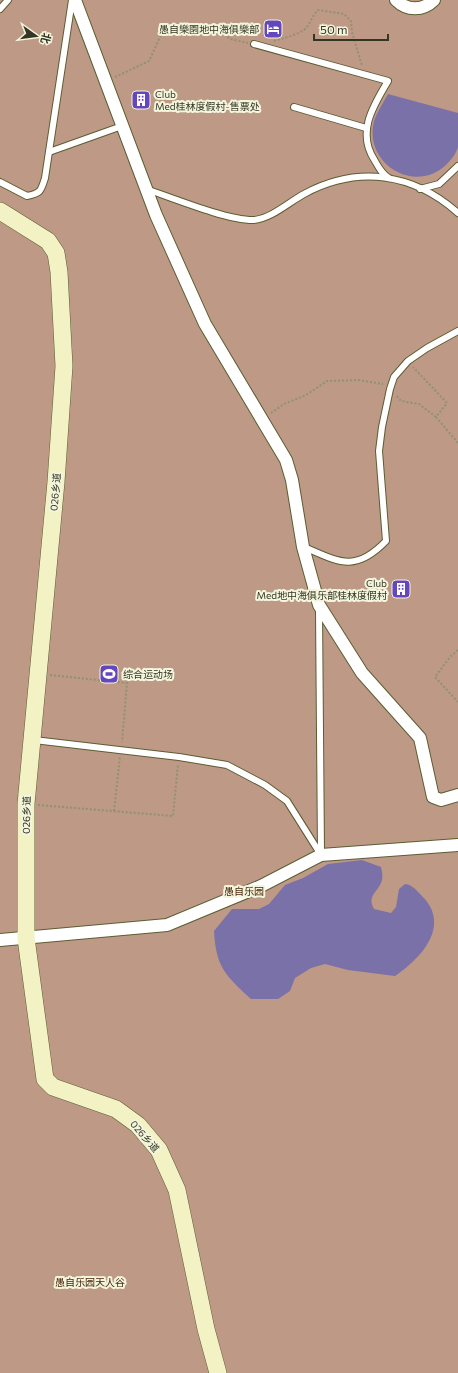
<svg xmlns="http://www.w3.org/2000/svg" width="458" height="1373" viewBox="0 0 458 1373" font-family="Commissioner,'Noto Sans SC',sans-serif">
<rect width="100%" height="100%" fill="#d3d6a7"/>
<rect fill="#be9985" x="0" y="0" width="458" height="1373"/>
<g fill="#7971a8">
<path d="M388 94 458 113C458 124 458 137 458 147 456 154 451 160 446 165 414 195 363 163 374 121 377 112 383 103 388 94Z"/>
<path d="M362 860 381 867C382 871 383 876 382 880 379 892 366 895 374 909L391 913 396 907 399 889 405 884C413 885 417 891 422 896 452 926 420 959 395 976L348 970 325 964 311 968 295 978 290 991 278 999H251C225 975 216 967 214 931L232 909H259L269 904 285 885 303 878 328 864Z"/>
</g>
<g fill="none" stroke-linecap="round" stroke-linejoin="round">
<defs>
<g id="lane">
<polyline points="0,9 8,0"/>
<path d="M254 44 388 81C373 106 356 133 375 161 379 168 382 174 389 178"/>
<polyline points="294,107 366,128"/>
<polyline points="49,152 122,126"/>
<path d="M0 182 27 196C41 193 41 191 45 178L72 0"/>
<path d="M146 189C173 198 226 220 253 220 271 219 289 202 304 194 358 165 413 173 458 213"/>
<polyline points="420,189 439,184 458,166"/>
<path d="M304 547C339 562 355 573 386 541L379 451 382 427 390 389 394 377 408 361 427 348 458 331"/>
<polyline points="319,611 321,853"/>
<polyline points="34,740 179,757 227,765 265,785 287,801 321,855"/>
</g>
<g id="street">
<polyline points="75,0 156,215 205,324 286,460 292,480 303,547 319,605 362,673 420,738 433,797 441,800 458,795"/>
<path d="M396 0C407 11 423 11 434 0"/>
<polyline points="0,940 167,925 261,886 321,855 458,845"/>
</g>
<polyline id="secondary" points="0,211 48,241 56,253 59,272 64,366 56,482 26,804 26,938 45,1079 53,1087 116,1109 138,1125 159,1150 177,1190 206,1329 218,1373"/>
</defs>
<use href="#lane" stroke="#5c5d33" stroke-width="8"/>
<use href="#street" stroke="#5c5d33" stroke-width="14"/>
<use href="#secondary" stroke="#5c5d33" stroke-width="18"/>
<g stroke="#90926f" stroke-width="2" stroke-dasharray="2 2" stroke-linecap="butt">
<path d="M274 41C283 38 300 35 307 27 311 21 313 15 318 10L344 14 351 21 352 32 362 66"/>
<polyline points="115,77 149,61 161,35 171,26 195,24 216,27 230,39 248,43"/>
<polyline points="397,396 401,401 419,404 436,417 447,403 413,367"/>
<polyline points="271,413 284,404 306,395 327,381 358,380 383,384"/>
<polyline points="436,417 458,443"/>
<polyline points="458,650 450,657 435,677 458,702"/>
<polyline points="50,675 127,683 122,742"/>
<polyline points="38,805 173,816 178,764"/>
<polyline points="114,811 120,756"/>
</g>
<use href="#lane" stroke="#fff" stroke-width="6"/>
<use href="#street" stroke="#fff" stroke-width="12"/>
<use href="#secondary" stroke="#f2f2c4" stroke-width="17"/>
</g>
<defs>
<symbol id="hotel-square" viewBox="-11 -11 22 22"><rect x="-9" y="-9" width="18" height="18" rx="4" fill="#6446be" stroke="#f3f5dd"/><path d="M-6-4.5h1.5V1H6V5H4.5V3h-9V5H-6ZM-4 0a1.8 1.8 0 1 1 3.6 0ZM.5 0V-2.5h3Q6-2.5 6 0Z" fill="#fff"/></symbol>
<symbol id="building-square" viewBox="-11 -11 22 22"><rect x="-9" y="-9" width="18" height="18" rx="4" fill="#6446be" stroke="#f3f5dd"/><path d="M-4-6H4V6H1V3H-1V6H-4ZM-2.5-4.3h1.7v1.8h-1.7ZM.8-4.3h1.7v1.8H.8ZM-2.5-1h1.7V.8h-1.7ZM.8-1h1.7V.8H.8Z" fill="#fff"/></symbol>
<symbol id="stadium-square" viewBox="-11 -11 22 22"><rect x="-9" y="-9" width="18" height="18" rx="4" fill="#6446be" stroke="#f3f5dd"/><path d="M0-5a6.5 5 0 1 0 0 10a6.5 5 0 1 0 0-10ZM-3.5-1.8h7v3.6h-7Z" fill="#fff"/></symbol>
</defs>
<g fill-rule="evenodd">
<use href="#hotel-square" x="262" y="18" width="22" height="22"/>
<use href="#building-square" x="130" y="89" width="22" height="22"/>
<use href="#building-square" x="390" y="578" width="22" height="22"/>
<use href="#stadium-square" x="98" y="663" width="22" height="22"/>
</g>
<g text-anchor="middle" stroke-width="4" stroke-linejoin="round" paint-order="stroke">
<g font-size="10" fill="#353523" stroke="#f3f5dd" text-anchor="end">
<text x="259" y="33">愚自樂園地中海俱樂部</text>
<text x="155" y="98" text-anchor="start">Club<tspan x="155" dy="12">Med桂林度假村-售票处</tspan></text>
<text x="387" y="587">Club<tspan x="387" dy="12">Med地中海俱乐部桂林度假村</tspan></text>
<text x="123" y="678" text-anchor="start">综合运动场</text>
</g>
<g font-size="10" fill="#353523" stroke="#f3f5dd">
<text transform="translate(55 492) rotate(-85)" y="4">026乡道</text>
<text transform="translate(26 815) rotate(-89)" y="4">026乡道</text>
<text transform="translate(145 1136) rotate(49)" y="4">026乡道</text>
</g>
<g font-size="10" fill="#4b240c" stroke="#f3f5dd">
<text x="244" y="895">愚自乐园</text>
<text x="90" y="1286">愚自乐园天人谷</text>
</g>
</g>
<g transform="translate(36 36) rotate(104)" stroke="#f3f5dd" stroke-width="3" paint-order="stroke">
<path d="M0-3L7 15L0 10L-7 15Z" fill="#353523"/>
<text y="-6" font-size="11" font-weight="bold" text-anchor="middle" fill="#353523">北</text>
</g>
<path d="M314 34v6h74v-6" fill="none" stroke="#353523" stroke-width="2"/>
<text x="320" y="34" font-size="12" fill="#353523" stroke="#f3f5dd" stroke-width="3" paint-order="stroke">50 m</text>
</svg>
